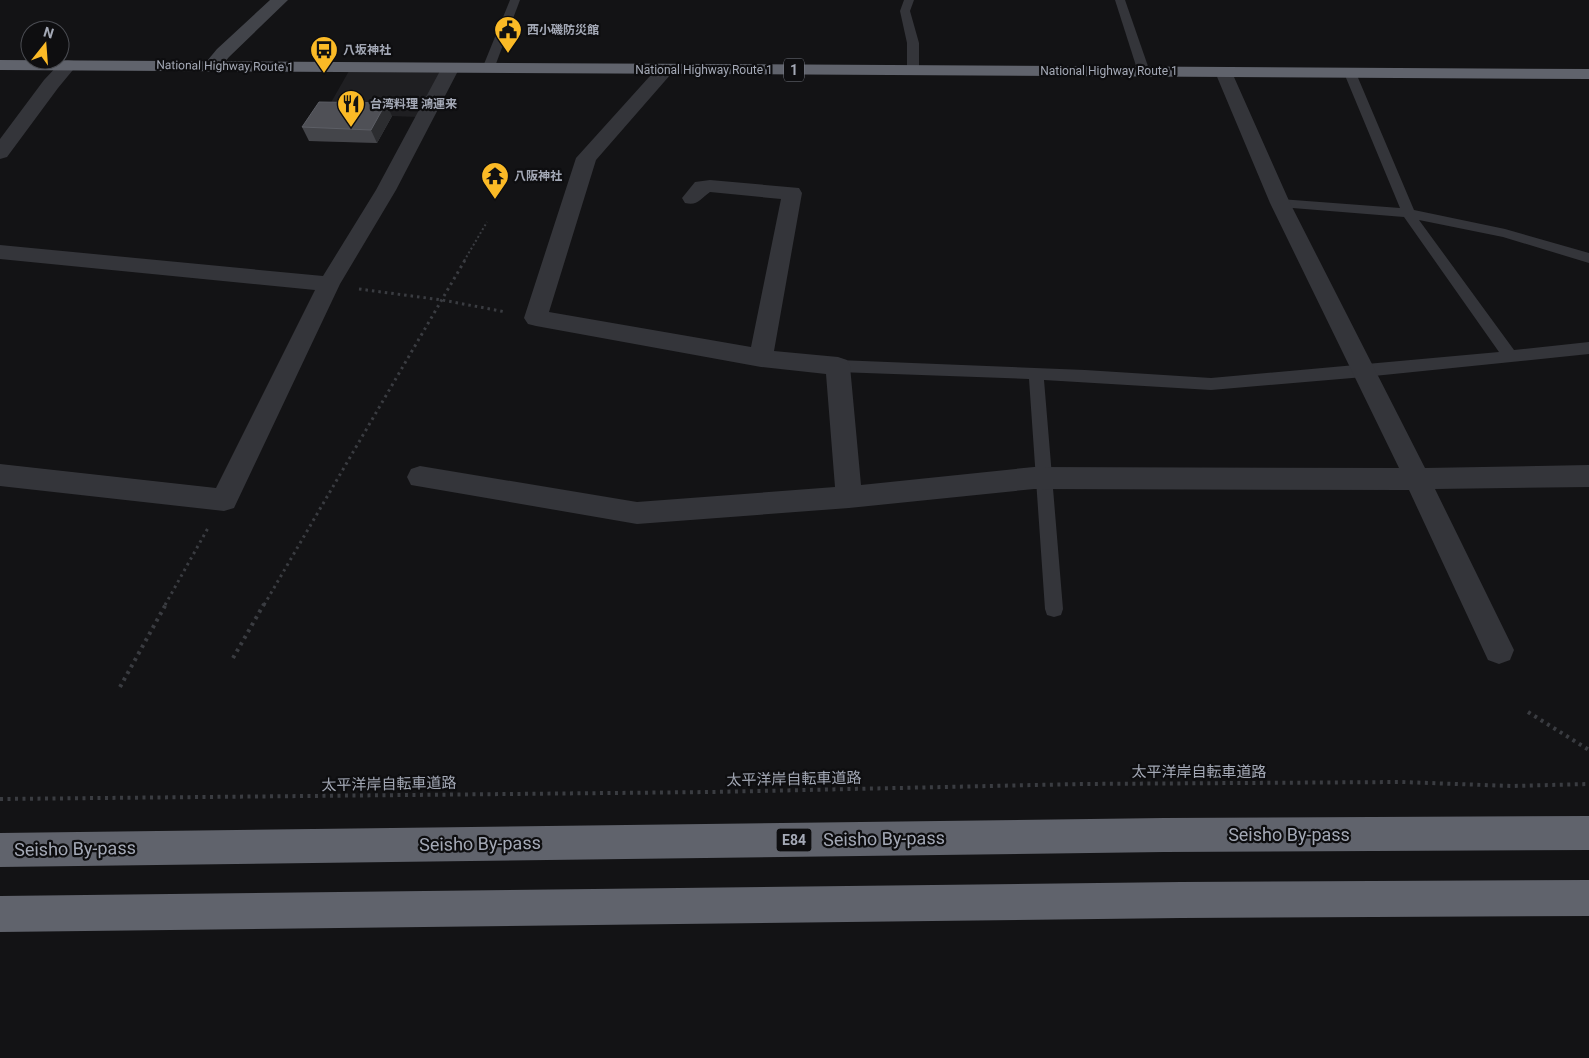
<svg xmlns="http://www.w3.org/2000/svg" width="1589" height="1058" viewBox="0 0 1589 1058" font-family="Roboto,'Noto Sans JP',sans-serif">
<rect width="100%" height="100%" fill="#131315"/>
<polygon fill="#1f1f22" points="349,71 442,72 417,117 392,116 377,143 309,141"/>
<g fill="none" stroke-linecap="round" stroke-linejoin="round">
<polyline stroke="#3a3c41" stroke-width="2" stroke-dasharray="2 2.5" stroke-linecap="butt" points="464,261 487,222"/>
<g stroke="#3a3c41" stroke-width="3" stroke-dasharray="2.5 4" stroke-linecap="butt">
<polyline points="359,289 442,300 506,312"/>
<polyline points="165,605 208,528"/>
<polyline points="264,605 465,260"/>
</g>
<g stroke="#3a3c41" stroke-width="4" stroke-dasharray="3 4.5" stroke-linecap="butt">
<polyline points="233,658 264,604"/>
<polyline points="120,687 166,604"/>
<polyline points="1528,712 1589,750"/>
<polyline points="0,799 713,792 1082,784 1402,782 1511,786 1589,784"/>
</g>
<g fill="#34353a" fill-rule="evenodd">
<polygon points="510,0 520,0 494,69 488,72 484,71 482,69"/>
<polygon points="904,0 914,0 910,11 919,43 919,71 913,74 907,71 907,43 900,11"/>
<polygon points="1115,0 1125,0 1150,72 1148,74 1140,74 1138,72"/>
<polygon points="1350,70 1356,73 1414,210 1505,229 1589,253 1589,263 1503,237 1419,220 1514,350 1589,342 1589,354 1364,377 1211,390 1044,380 1063,609 1061,615 1054,617 1047,615 1045,609 1029,379 838,372 833,370 830,366 833,362 838,360 1085,370 1211,378 1499,352 1404,217 1280,207 1273,203 1280,199 1400,208 1344,73"/>
</g>
<g fill="#34353a" fill-rule="evenodd">
<polygon points="68,60 74,61 77,65 58,88 7,157 0,159 0,139 44,80 62,61"/>
<polygon points="450,64 456,65 459,69 396,190 340,284 234,508 224,511 0,486 0,464 216,488 315,290 0,259 0,245 323,276 376,190 441,69 444,65"/>
<path d="M665 65 671 66 674 70 671 74 596 160 549 312 751 347 781 199 710 192C700 199 698 206 685 203L682 198 695 182 710 180 799 188 802 193 774 351 838 357 847 360 850 366 861 485 1034 467 1399 468 1270 203 1215 72 1218 68 1224 67 1230 68 1290 203 1425 468 1589 465V487L1435 489 1514 650 1510 660 1499 664 1488 660 1409 490 1034 489 849 508 637 524 411 485 407 477 411 469 420 466 637 502 835 487 826 374 761 367 536 326 528 324 524 318 576 158 659 66Z"/>
</g>
<polygon fill="#42444a" fill-rule="evenodd" points="270,0 288,0 229,57 217,71 211,72 205,71 202,67 217,49"/>
<g fill="#60636c" fill-rule="evenodd">
<polygon points="0,60 1589,69 1589,79 0,70"/>
<polygon points="1589,816 1589,850 1164,852 0,867 0,833 1164,818"/>
<polygon points="1589,880 1589,916 1181,918 0,932 0,896 1181,882"/>
</g>
</g>
<polygon fill="#44454a" points="392,116 377,143 309,141 302,127"/>
<polygon fill="#2c2d30" points="386,103 392,116 377,143 371,130"/>
<polygon fill="#4f5056" stroke="#5c5e65" points="319,102 386,103 371,130 302,127"/>
<defs>
<symbol id="civic-pin" viewBox="-11 -11 22 30"><path d="M0 17L-7.5 6A9.5 9.5 0 1 1 7.5 6Z" fill="#fbba26" stroke="#0e0e10"/><path d="M-.6-6.5H3V-4.5H.6V-3L4-1V1h2V6H-6V1h2V-1L-.6-3ZM-1.2 2.5V6h2.4V2.5Z" fill="#111"/></symbol>
<symbol id="bus-pin" viewBox="-11 -11 22 30"><path d="M0 17L-7.5 6A9.5 9.5 0 1 1 7.5 6Z" fill="#fbba26" stroke="#0e0e10"/><path d="M-5-6H5V4H4V6H2V4H-2V6H-4V4H-5ZM-3.5-4V0h7V-4ZM-3.5 1.2v1.5H-2V1.2ZM2 1.2v1.5H3.5V1.2Z" fill="#111"/></symbol>
<symbol id="restaurant-pin" viewBox="-11 -11 22 30"><path d="M0 17L-7.5 6A9.5 9.5 0 1 1 7.5 6Z" fill="#fbba26" stroke="#0e0e10"/><path d="M-5-6h1v4h1v-4h1v4h1v-4h1v5L-1.5 .5V6h-2V.5L-5-1ZM5-6V6H3V1.5H1.5Q1.5-4 5-6Z" fill="#111"/></symbol>
<symbol id="temple-pin" viewBox="-11 -11 22 30"><path d="M0 17L-7.5 6A9.5 9.5 0 1 1 7.5 6Z" fill="#fbba26" stroke="#0e0e10"/><path d="M0-6L5-2H3V0L6.5 2.5H4V6H1.5V3h-3V6H-4V2.5H-6.5L-3 0V-2H-5Z" fill="#111"/></symbol>
</defs>
<g fill-rule="evenodd">
<use href="#civic-pin" x="492" y="14" width="32" height="43"/>
<use href="#bus-pin" x="308" y="34" width="32" height="43"/>
<use href="#restaurant-pin" x="335" y="88" width="32" height="43"/>
<use href="#temple-pin" x="479" y="160" width="32" height="43"/>
</g>
<g text-anchor="middle" stroke-width="4.5" stroke-linejoin="round" paint-order="stroke">
<g font-size="12" font-weight="bold" fill="#a4a9b6" stroke="#0e0e10" text-anchor="start">
<text x="527" y="34">西小磯防災館</text>
<text x="343" y="54">八坂神社</text>
<text x="370" y="108">台湾料理 鴻運来</text>
<text x="514" y="180">八阪神社</text>
</g>
<g font-size="12" fill="#a4a9b6" stroke="#0e0e10">
<text transform="translate(225 66) rotate(1)" y="4">National Highway Route 1</text>
<text x="704" y="74">National Highway Route 1</text>
<text x="1109" y="75">National Highway Route 1</text>
</g>
<g fill="#0e0e10" stroke="#777a84" stroke-width="1">
<rect x="784" y="58.5" width="20" height="23" rx="4"/>
<rect x="776.5" y="828.5" width="35" height="23" rx="4"/>
</g>
<g font-size="14" font-weight="bold" fill="#a4a9b6">
<text x="794" y="75">1</text>
<text x="794" y="845">E84</text>
</g>
<g font-size="15" fill="#a4a9b6" stroke="#0e0e10">
<text x="1199" y="777">太平洋岸自転車道路</text>
<text transform="translate(794 779) rotate(-1)" y="5">太平洋岸自転車道路</text>
<text transform="translate(389 784) rotate(-1)" y="5">太平洋岸自転車道路</text>
</g>
<g font-size="18" fill="#a4a9b6" stroke="#0e0e10">
<text x="1289" y="841">Seisho By-pass</text>
<text transform="translate(884 839) rotate(-1)" y="6">Seisho By-pass</text>
<text transform="translate(480 844) rotate(-1)" y="6">Seisho By-pass</text>
<text transform="translate(75 849) rotate(-1)" y="6">Seisho By-pass</text>
</g>
</g>
<g transform="translate(45 45) rotate(17)"><circle r="24" fill="#0e0e10" stroke="#4a4c52"/>
<path d="M0-4L9 19L0 12L-9 19Z" fill="#fbba26"/>
<text y="-8" font-size="14" font-weight="bold" text-anchor="middle" fill="#a4a9b6">N</text>
</g>
</svg>
